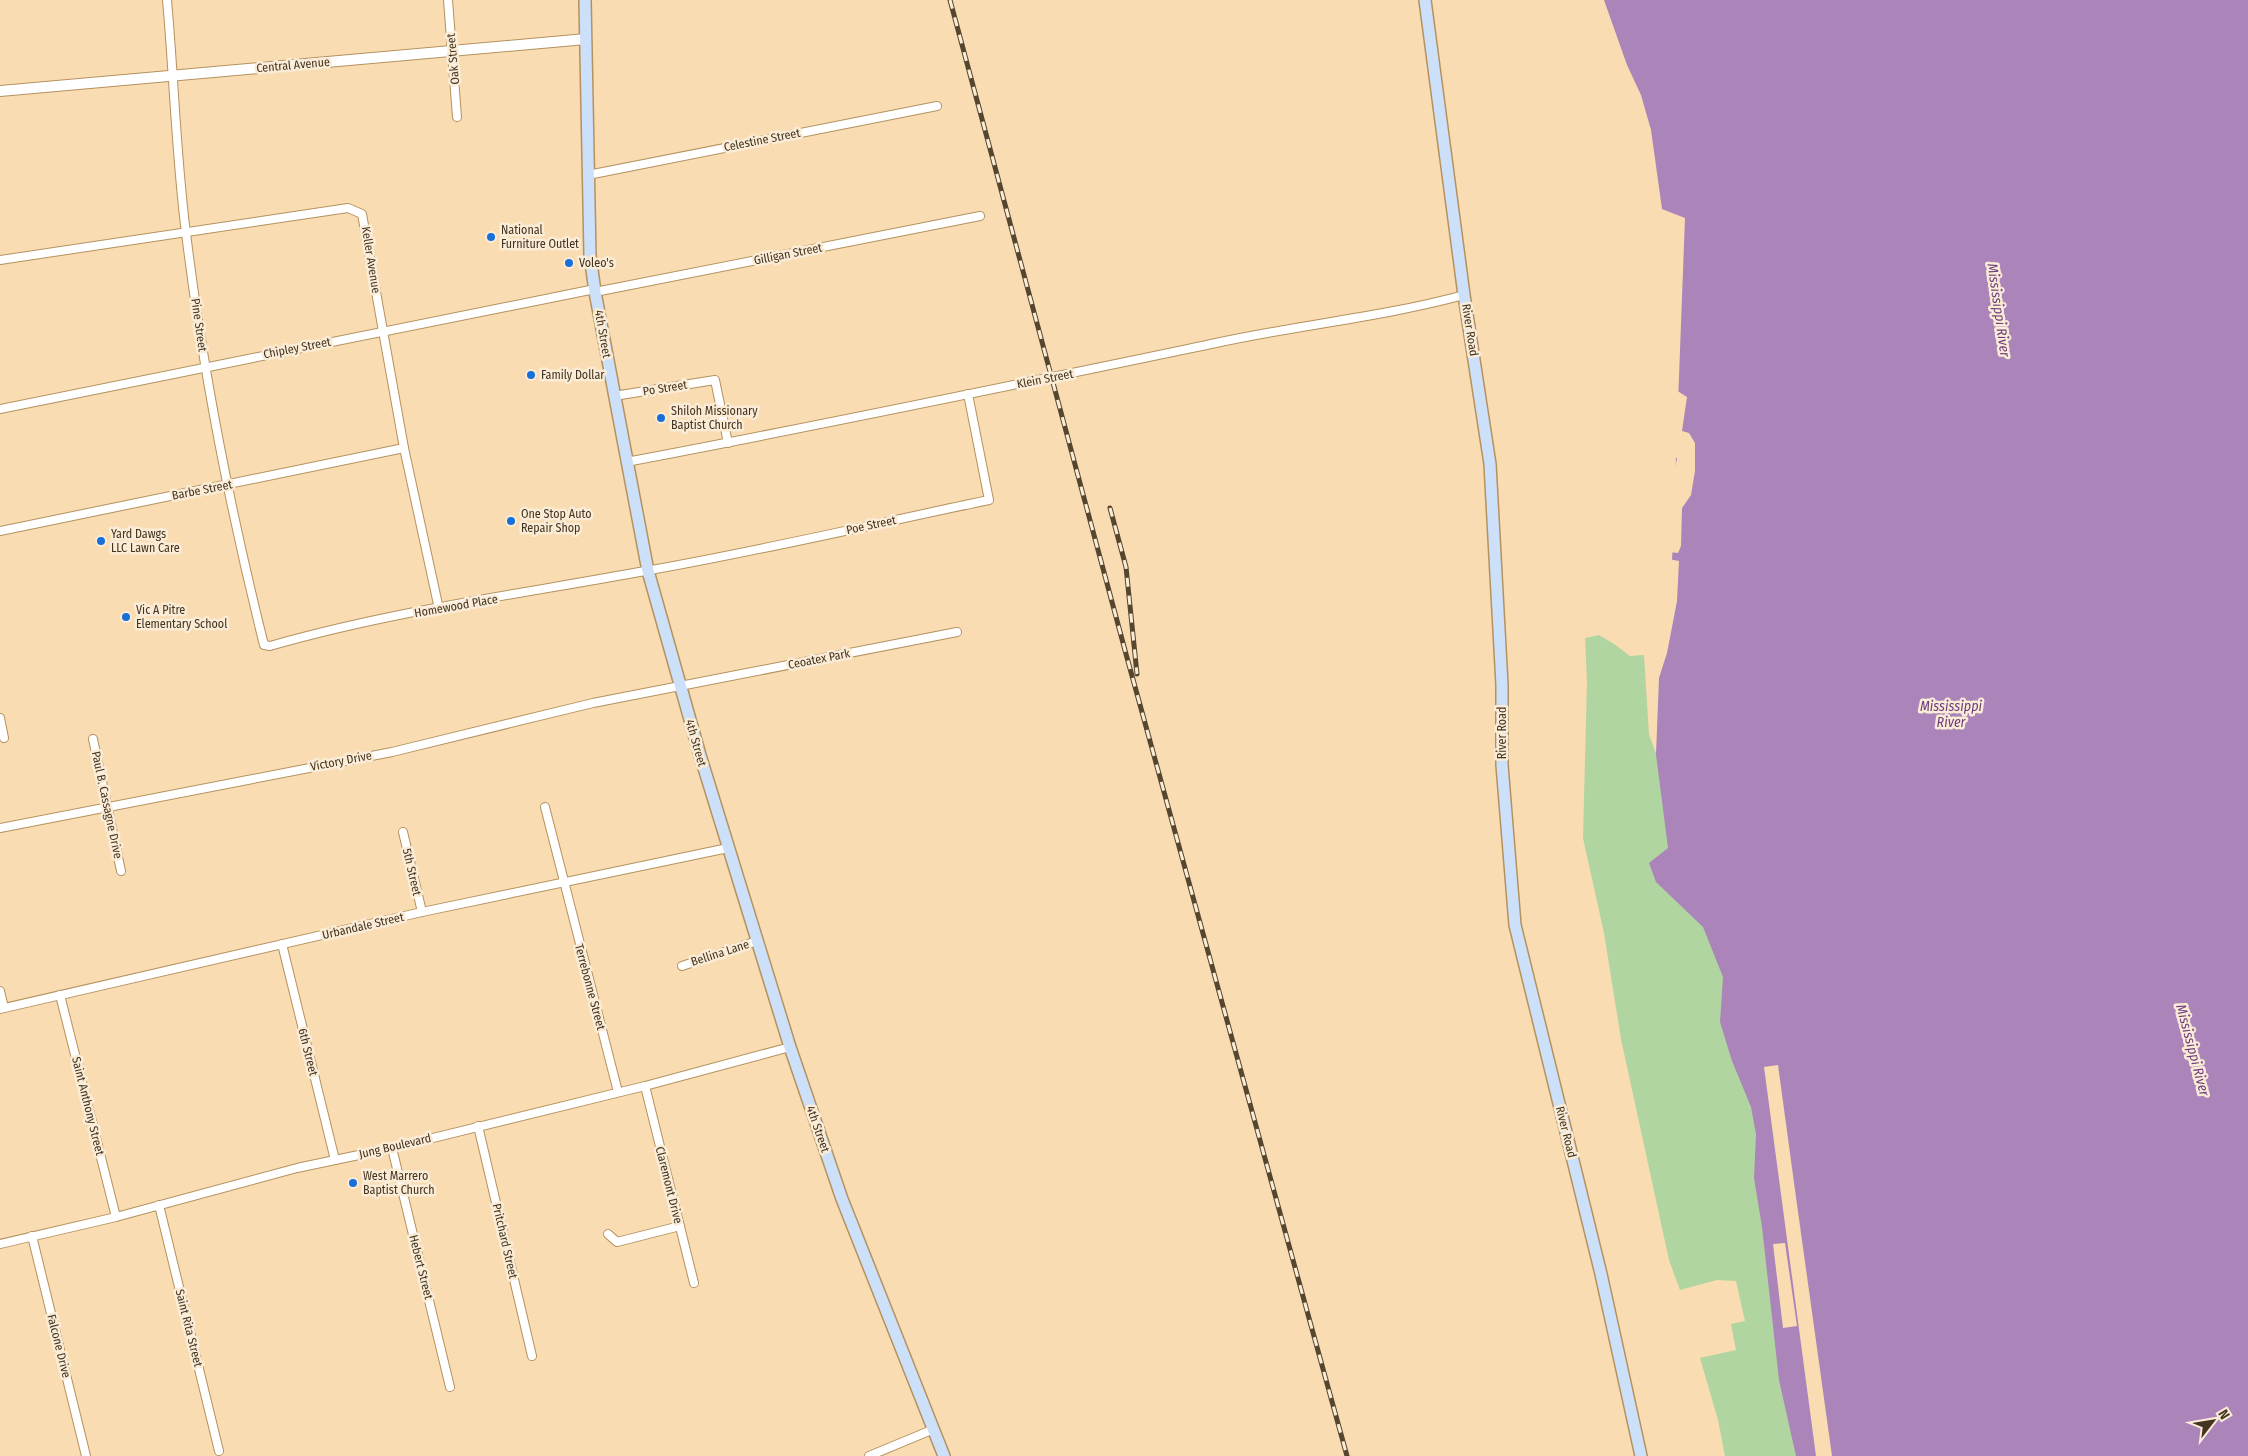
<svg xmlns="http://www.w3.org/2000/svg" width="2248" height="1456" viewBox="0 0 2248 1456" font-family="'Fira Sans Condensed',sans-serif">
<rect width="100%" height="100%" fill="#f9dcb2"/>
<polygon fill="#b0d5a1" points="1599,635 1614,644 1630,656 1644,655 1649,735 1722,910 1810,1456 1725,1456 1718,1420 1700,1358 1736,1350 1731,1324 1745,1321 1736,1281 1717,1280 1680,1290 1669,1260 1621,1039 1604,933 1583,838 1587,681 1585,638"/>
<polygon fill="#ab84b9" points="1604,0 2248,0 2248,1456 1796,1456 1779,1380 1762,1227 1754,1178 1756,1134 1751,1107 1732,1061 1720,1022 1723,977 1703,927 1656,882 1649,863 1668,848 1649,700 1670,615 1685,218 1662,209 1651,130 1641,95 1627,65"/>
<g fill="#f9dcb2">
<polygon points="1676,390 1687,397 1682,431 1689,433 1695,443 1695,471 1691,495 1682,508 1681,546 1678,553 1668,552 1671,483 1677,459 1673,452"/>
<polygon points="1668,559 1679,561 1677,601 1667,653 1659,678 1656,754 1652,742 1647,697 1655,649 1667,615"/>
<polygon points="1778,1065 1795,1190 1832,1456 1816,1456 1764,1067"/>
<polygon points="1785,1243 1797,1326 1783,1328 1773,1244"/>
</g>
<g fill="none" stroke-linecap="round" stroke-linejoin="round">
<defs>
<g id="minor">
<path d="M167 0C174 77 176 156 186 233 203 372 230 509 264 645L270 646C392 611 520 594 645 571 760 551 874 524 989 500L968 394"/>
<polyline points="448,0 457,117"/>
<polyline points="588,175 937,106"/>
<polyline points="0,260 348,208 362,214 404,448 439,609"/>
<polyline points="595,292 980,216"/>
<polyline points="614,396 715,380 728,443"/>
<polyline points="0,409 595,289"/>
<path d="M626 462C823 425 1019 384 1216 343 1298 325 1383 317 1464 295"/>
<polyline points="0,531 404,448"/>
<polyline points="0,718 4,738"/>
<polyline points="93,739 121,871"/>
<polyline points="545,807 618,1092"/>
<polyline points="0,828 392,752 593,703 957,632"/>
<polyline points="403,832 422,912"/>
<polyline points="282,944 335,1160"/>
<polyline points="682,966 757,941"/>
<polyline points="0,991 4,1008"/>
<polyline points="60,995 116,1217"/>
<polyline points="0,1009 422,912 728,848"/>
<polyline points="645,1086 694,1283"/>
<polyline points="478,1126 532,1356"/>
<polyline points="392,1148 450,1387"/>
<polyline points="159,1205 219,1451"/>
<polyline points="608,1234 617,1242 680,1226"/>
<polyline points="32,1236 86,1456"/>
<polyline points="0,1244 116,1217 297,1168 392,1148 645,1086 790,1047"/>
<polyline points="869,1456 934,1429"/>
</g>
<polyline id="tertiary" points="0,91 586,39"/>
<g id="secondary">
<polyline points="585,0 590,255 595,292 648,571 700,755 790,1047 842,1199 944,1456"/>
<polyline points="1425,0 1464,295 1490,464 1502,685 1502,765 1515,925 1601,1274 1641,1456"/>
</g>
</defs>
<use href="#minor" stroke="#b4925f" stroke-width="10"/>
<use href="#tertiary" stroke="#b4925f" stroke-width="12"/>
<use href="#secondary" stroke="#b4925f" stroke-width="14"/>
<use href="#minor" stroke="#fff" stroke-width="8"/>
<use href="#tertiary" stroke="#fff" stroke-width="10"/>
<use href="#secondary" stroke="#cde0fa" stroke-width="11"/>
<defs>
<g id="rail">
<polyline points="950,0 1126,654 1347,1456"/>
<polyline points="1110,508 1126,567 1137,674"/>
</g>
</defs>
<use href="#rail" stroke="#56462f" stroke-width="5"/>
<use href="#rail" stroke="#fbecd7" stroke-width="3" stroke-dasharray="9" stroke-linecap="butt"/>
</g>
<g fill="#186fd8" stroke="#fbecd7" stroke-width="2">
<circle cx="491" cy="237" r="5"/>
<circle cx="569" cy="263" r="5"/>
<circle cx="531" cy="375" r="5"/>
<circle cx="661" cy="418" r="5"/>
<circle cx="511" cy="521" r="5"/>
<circle cx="101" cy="541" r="5"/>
<circle cx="126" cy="617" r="5"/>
<circle cx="353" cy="1183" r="5"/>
</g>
<g text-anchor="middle" stroke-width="5" stroke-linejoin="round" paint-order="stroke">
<g font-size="12" fill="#42341f" stroke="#fbecd7">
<text transform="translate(453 59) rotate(-95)" y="4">Oak Street</text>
<text transform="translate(293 65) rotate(-5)" y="4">Central Avenue</text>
<text transform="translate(762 140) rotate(-11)" y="4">Celestine Street</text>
<text transform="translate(788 254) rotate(-11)" y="4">Gilligan Street</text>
<text transform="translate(371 260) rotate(81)" y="4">Keller Avenue</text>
<text transform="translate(199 325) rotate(82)" y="4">Pine Street</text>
<text transform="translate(1470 330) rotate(81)" y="4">River Road</text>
<text transform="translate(603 334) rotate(80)" y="4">4th Street</text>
<text transform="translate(297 348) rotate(-11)" y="4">Chipley Street</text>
<text transform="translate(1045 379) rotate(-11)" y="4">Klein Street</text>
<text transform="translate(665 388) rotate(-9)" y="4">Po Street</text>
<text transform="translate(202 490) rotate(-11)" y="4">Barbe Street</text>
<text transform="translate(871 525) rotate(-12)" y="4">Poe Street</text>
<text transform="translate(456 606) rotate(-10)" y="4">Homewood Place</text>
<text transform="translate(819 659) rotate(-11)" y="4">Ceoatex Park</text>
<text transform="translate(1502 733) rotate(-90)" y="4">River Road</text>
<text transform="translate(696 743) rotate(74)" y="4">4th Street</text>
<text transform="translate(341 761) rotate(-11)" y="4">Victory Drive</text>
<text transform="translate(107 805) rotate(78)" y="4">Paul B. Cassagne Drive</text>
<text transform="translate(412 872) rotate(77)" y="4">5th Street</text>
<text transform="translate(363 926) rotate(-13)" y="4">Urbandale Street</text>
<text transform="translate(720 953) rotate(-18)" y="4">Bellina Lane</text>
<text transform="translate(590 987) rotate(75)" y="4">Terrebonne Street</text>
<text transform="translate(308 1052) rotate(76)" y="4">6th Street</text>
<text transform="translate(88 1106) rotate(76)" y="4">Saint Anthony Street</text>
<text transform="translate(818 1129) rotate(71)" y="4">4th Street</text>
<text transform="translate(1566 1132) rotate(76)" y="4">River Road</text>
<text transform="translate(395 1146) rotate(-13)" y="4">Jung Boulevard</text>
<text transform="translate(669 1185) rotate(76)" y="4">Claremont Drive</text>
<text transform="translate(505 1241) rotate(77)" y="4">Pritchard Street</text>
<text transform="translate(421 1267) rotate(76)" y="4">Hebert Street</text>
<text transform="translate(189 1328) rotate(76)" y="4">Saint Rita Street</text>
<text transform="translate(59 1346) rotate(76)" y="4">Falcone Drive</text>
</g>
<g font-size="12" fill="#42341f" stroke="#fbecd7" text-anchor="start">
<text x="501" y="234">National<tspan x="501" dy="14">Furniture Outlet</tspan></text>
<text x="579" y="267">Voleo's</text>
<text x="541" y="379">Family Dollar</text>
<text x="671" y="415">Shiloh Missionary<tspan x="671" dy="14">Baptist Church</tspan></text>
<text x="521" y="518">One Stop Auto<tspan x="521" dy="14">Repair Shop</tspan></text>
<text x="111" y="538">Yard Dawgs<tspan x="111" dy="14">LLC Lawn Care</tspan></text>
<text x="136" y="614">Vic A Pitre<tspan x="136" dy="14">Elementary School</tspan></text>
<text x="363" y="1180">West Marrero<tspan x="363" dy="14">Baptist Church</tspan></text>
</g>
<g font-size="14" font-style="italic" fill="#6d3c7e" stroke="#fbecd7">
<text transform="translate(1999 310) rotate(82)" y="5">Mississippi River</text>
<text x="1951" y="711">Mississippi<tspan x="1951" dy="16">River</tspan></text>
<text transform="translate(2193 1050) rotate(75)" y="5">Mississippi River</text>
</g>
</g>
<g transform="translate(2213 1421) rotate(59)" stroke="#fbecd7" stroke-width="4" paint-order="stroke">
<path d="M0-4L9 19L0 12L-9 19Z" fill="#42341f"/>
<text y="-8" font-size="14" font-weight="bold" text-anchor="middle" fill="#42341f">N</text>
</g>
</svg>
